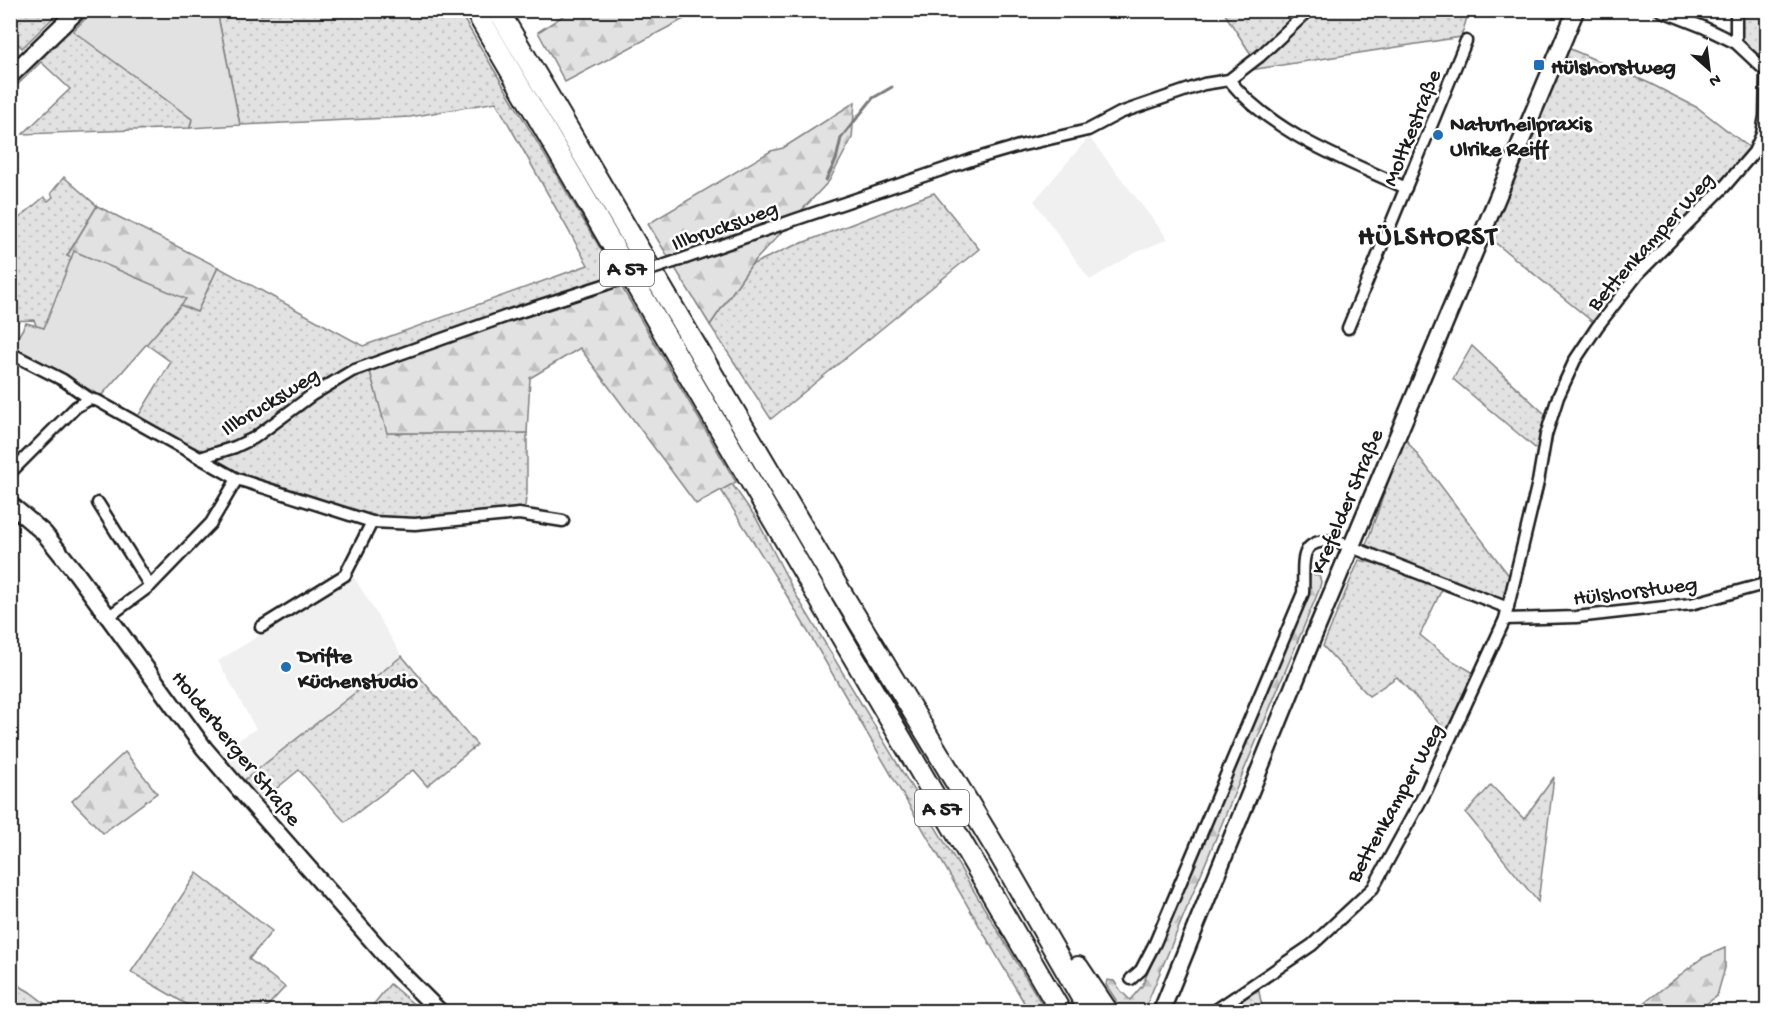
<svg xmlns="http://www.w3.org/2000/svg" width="1778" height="1022" viewBox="0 0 1778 1022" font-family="'Gochi Hand',sans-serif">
<defs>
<pattern id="grass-dots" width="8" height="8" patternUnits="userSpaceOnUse" patternTransform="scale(1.5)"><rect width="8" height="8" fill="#e2e2e2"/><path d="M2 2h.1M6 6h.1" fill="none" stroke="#c1c1c1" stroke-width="1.8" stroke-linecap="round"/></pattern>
<pattern id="forest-firs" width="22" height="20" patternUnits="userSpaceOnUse" patternTransform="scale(1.5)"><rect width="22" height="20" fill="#e2e2e2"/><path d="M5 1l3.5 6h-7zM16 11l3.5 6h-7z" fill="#c1c1c1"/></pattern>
</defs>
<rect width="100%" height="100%" fill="#fff"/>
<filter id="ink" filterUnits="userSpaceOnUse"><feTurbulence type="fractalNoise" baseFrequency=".0167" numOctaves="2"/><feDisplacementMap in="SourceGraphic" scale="12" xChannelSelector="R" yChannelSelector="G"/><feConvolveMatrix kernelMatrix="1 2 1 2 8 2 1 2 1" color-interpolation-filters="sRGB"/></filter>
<g filter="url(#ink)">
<g fill="#f0f0f0">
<polygon points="1089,137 1168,239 1135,253 1090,280 1034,201"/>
<polygon points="354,577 402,656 243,781 218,753 256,729 218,661"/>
</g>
<g fill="url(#grass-dots)" stroke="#7f7f7f" stroke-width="1.5">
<polygon points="11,10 60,10 60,11 22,48 11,37"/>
<path d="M291 10 459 11 616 275 366 360C345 370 325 381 306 394 278 414 231 459 193 448 174 442 155 428 137 418L171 362 139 339 98 396 90 391V387L165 298 197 312 218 267 363 346 588 265 496 102 410 117 240 125 217 11H260L261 15Z"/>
<polygon points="87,11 94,11 74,31 192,119 190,128 23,134 70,89 41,62 11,91 11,85"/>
<polygon points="1223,11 1301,11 1252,56"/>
<polygon points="1316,11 1469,11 1461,37 1250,70 1287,39"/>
<polygon points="1741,11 1767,11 1767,66 1751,52 1742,41"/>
<polygon points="1568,48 1649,83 1698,108 1754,151 1767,110 1767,165 1756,154 1593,322 1487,236"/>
<polygon points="64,177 97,206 67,256 157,295 41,338 34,320 11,321 11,225 44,197 48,201 53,197 51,193"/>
<polygon points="934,193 979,249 771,419 710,325 751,265 786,249"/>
<polygon points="1472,346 1546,415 1540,452 1453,379"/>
<polygon points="369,368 388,433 527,433 527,493 524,511 415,520 372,518 235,473 216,461 253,442 325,391"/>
<polygon points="1404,437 1510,577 1504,601 1445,583 1420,635 1448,658 1479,676 1447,732 1397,677 1369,696 1323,646 1359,560 1419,573 1366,545"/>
<polygon points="732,484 756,518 796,595 1046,1011 1029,1011 783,589 721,490"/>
<polygon points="402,656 477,745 427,786 413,770 345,822 299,770 260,802 243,781"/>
<polygon points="1554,777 1538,902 1466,813 1491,785 1524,819"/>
<polygon points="197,873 272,931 249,959 285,987 263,1011 198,1011 131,972"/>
<polygon points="11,981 30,992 55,1011 11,1011"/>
<polygon points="390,984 418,1008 415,1011 368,1011"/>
<polygon points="1258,987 1263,1011 1219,1011"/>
</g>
<g fill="url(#forest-firs)" stroke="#7f7f7f" stroke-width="1.5">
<polygon points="572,10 699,10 699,11 565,82 538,32"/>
<polygon points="855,102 852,138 829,181 751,265 710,325 648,224 771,151 783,148"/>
<polygon points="97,206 218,267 197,312 67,256"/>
<polygon points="621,286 736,482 696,504 580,348 530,378 527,433 387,433 369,368"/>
<polygon points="1310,574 1319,575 1321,582 1319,590 1144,1011 1118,1011 1115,1008 1116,1000 1106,985 1107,980 1114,981 1121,991 1130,1000 1142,986 1243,752 1308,590"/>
<polygon points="125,752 157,793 103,833 72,801"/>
<polygon points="1725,948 1725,968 1717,996 1696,1011 1634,1011 1702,958"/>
</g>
<g fill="#e2e2e2" stroke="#7f7f7f" stroke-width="1.5">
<polygon points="94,10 217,11 240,125 190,128 192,119 73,31"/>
<polygon points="74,251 186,299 101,396 12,347 26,323 44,328"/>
</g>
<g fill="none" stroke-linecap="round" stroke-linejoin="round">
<polyline stroke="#7a7a7a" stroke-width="3" points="826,180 836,160 841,138 873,98 892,87"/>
<defs>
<g id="street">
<polyline points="1660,10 1703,27 1736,43 1768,73"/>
<polyline points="1736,10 1736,43"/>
<path d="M1229 80C1274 135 1344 159 1406 188"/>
<polyline points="680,260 794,220 971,160 1019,146 1088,130 1120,113 1204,84 1229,80 1260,56 1309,10"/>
<polyline points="1348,328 1466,41"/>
<polyline points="10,353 63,380 90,399"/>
<polyline points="200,458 237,479 372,522 415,524 519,514 563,521"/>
<polyline points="10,473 76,407 90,399 98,401 200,458 235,447 254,438 312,395 352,371 507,316 604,285"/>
<polyline points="98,503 150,586"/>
<polyline points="108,617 150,586 211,523 237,479"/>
<polyline points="1505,619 1576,617 1691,604 1768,583"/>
<polyline points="261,627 345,575 372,522"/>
<path d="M1131 979 1141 970 1155 943 1303 593C1305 564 1295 538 1336 541L1508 608"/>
<polyline points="1213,1012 1312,945 1373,888 1426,791 1505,619 1538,482 1546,435 1558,397 1575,360 1597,327 1638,274 1724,187 1754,152 1762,134 1765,116 1766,72"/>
</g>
<g id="secondary">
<polyline points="10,76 78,10"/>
<polyline points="10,504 44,533 77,574 204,748 246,797 398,970 440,1012"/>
<polyline points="1161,1012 1312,640 1576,10"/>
</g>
<g id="highway">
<polyline points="475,10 1061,1012"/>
<polyline points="498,10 830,574 998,852 1090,1012"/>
<polyline points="1078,967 1108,1012"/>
</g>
</defs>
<use href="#street" stroke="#1c1c1c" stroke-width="15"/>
<use href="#secondary" stroke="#1c1c1c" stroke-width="20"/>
<use href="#highway" stroke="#1c1c1c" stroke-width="24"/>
<use href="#street" stroke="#fff" stroke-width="10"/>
<use href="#secondary" stroke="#fff" stroke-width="15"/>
<use href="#highway" stroke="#fff" stroke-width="20"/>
<defs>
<polyline id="street-bridge" points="604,285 680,260"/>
</defs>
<use href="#street-bridge" stroke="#1c1c1c" stroke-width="15" stroke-linecap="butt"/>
<use href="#street-bridge" stroke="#fff" stroke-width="10"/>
</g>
</g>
<g fill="#1f6fb2" stroke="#fff" stroke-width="2">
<rect x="1533" y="59" width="12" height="12" rx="3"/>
<circle cx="1438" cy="135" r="6"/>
<circle cx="286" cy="667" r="6"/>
</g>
<g text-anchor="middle" stroke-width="5" stroke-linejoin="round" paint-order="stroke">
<g fill="#fff" stroke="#606060" stroke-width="1.5">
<rect x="600" y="250" width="54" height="36" rx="4.5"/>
<rect x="915" y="790" width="54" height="36" rx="4.5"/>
</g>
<g font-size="21" font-weight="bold" fill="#1c1c1c">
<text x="627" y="275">A 57</text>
<text x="942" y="815">A 57</text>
</g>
<g font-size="22" font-weight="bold" fill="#1c1c1c" stroke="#fff" text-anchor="start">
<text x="1551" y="73">Hülshorstweg</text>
<text x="1450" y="130">Naturheilpraxis<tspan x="1450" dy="25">Ulrike Reiff</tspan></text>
<text x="298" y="662">Drifte<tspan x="298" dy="25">Küchenstudio</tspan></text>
</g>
<g font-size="22" fill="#1c1c1c" stroke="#fff">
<text transform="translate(1410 127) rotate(-68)" y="8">Moltkestraße</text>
<text transform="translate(724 224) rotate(-20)" y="8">Illbrucksweg</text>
<text transform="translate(1649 240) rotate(-48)" y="8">Bettenkamper Weg</text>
<text transform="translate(269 400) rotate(-32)" y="8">Illbrucksweg</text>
<text transform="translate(1345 501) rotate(-67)" y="8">Krefelder Straße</text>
<text transform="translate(1635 589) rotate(-7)" y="8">Hülshorstweg</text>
<text transform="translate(238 747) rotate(51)" y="8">Holderberger Straße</text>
<text transform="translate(1393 802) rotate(-61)" y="8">Bettenkamper Weg</text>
</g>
<g font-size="28" font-weight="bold" letter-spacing="1.5" fill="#1c1c1c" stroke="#fff">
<text x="1428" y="244">HÜLSHORST</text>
</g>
</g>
<rect width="1778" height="1022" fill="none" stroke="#fff" stroke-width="36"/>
<rect x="18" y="18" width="1742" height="986" fill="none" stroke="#1c1c1c" stroke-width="2" filter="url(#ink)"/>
<g transform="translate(1709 69) rotate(152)" stroke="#ffffff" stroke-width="4.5" paint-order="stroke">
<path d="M0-4.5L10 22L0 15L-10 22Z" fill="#1c1c1c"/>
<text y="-9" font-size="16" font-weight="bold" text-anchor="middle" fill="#1c1c1c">N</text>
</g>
</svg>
